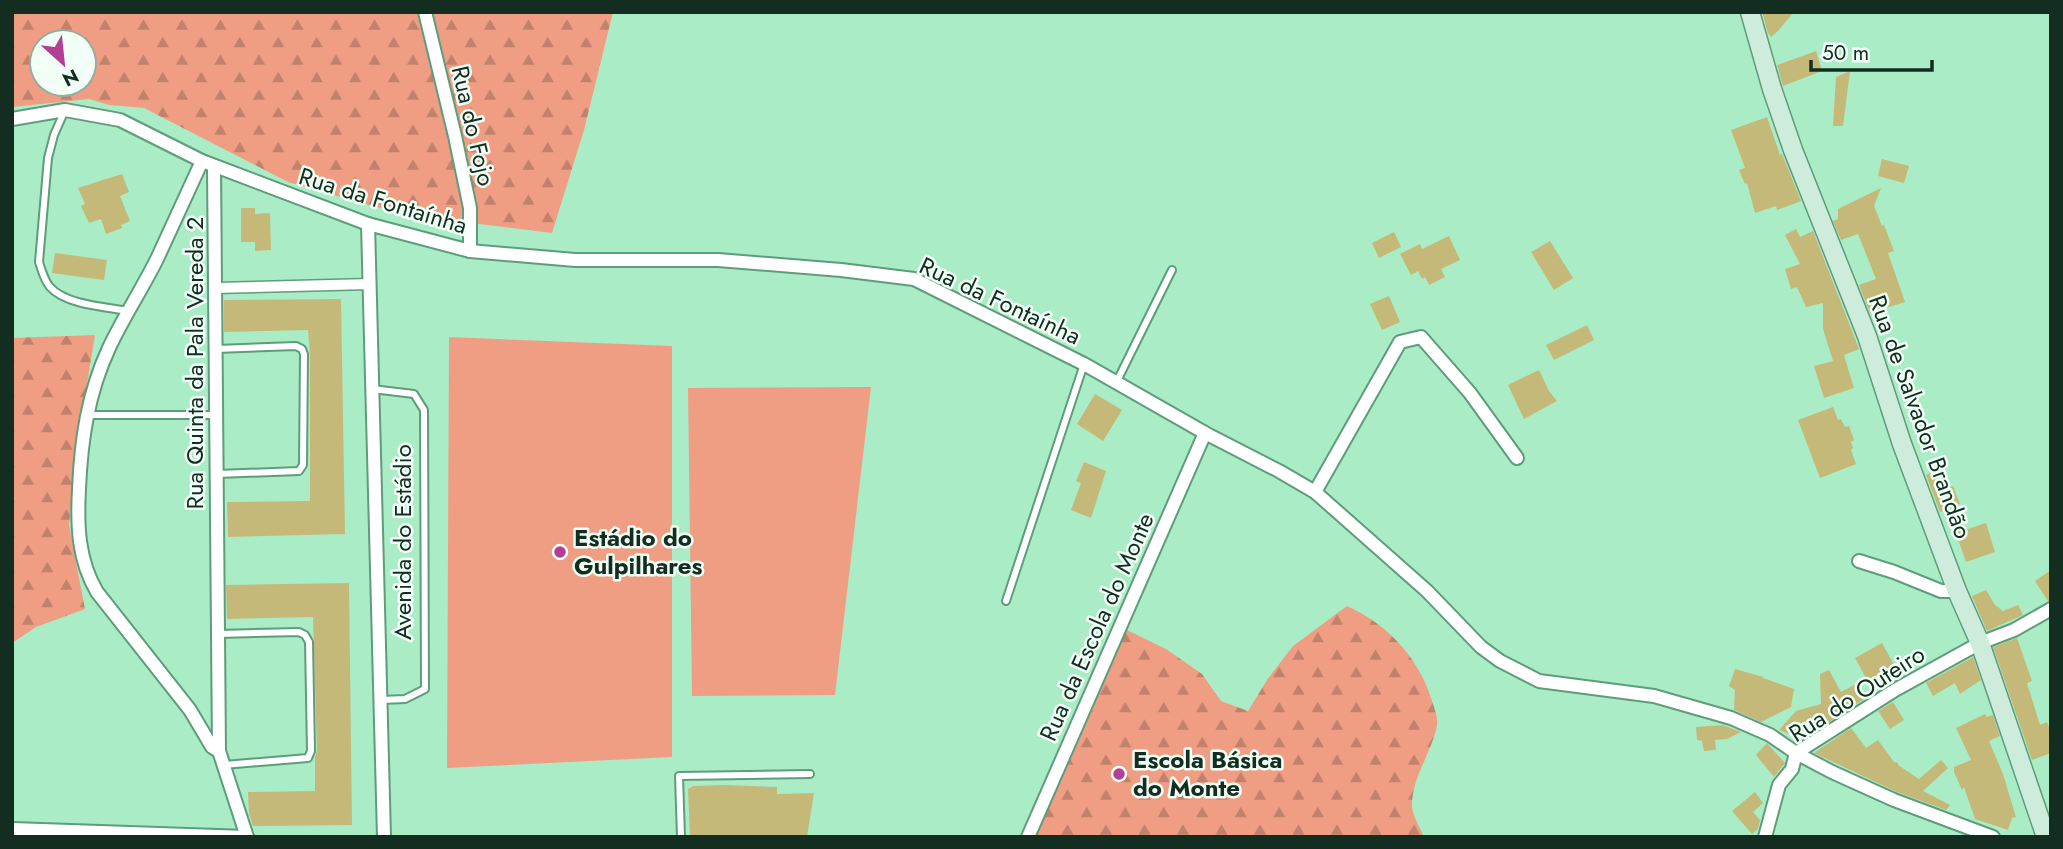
<svg xmlns="http://www.w3.org/2000/svg" width="2063" height="849" viewBox="0 0 2063 849" font-family="Jost,sans-serif">
<defs>
<pattern id="forest-firs" width="22" height="20" patternUnits="userSpaceOnUse" patternTransform="scale(1.75)"><rect width="22" height="20" fill="#f09e83"/><path d="M5 1l3.5 6h-7zM16 11l3.5 6h-7z" fill="#c1816b"/></pattern>
</defs>
<rect width="100%" height="100%" fill="#aaecc6"/>
<g fill="url(#forest-firs)" fill-rule="evenodd">
<path d="M12 12H613L584 130 552 233 405 215 288 182 144 108 109 105 89 99 12 107ZM42 42H84V84H42Z"/>
<polygon points="95,335 81,420 69,525 85,609 36,627 12,643 12,338"/>
<path d="M1347 606C1389 625 1420 659 1433 704 1435 710 1438 718 1437 725 1432 753 1411 778 1412 807 1413 816 1420 828 1424 837H1035L1125 629 1166 649 1202 674 1221 701 1248 711 1267 680 1293 646Z"/>
</g>
<g fill="#f09e83">
<polygon points="449,337 672,346 672,757 447,768"/>
<polygon points="871,387 835,695 692,696 688,388"/>
</g>
<g fill="#c5b979">
<polygon points="1762,12 1794,12 1778,31 1771,37 1768,33"/>
<polygon points="1816,51 1822,71 1783,86 1777,65"/>
<polygon points="1850,71 1843,126 1833,126 1836,77"/>
<polygon points="1767,117 1780,155 1782,154 1801,201 1777,210 1776,206 1755,213 1747,183 1745,184 1739,170 1745,168 1731,130"/>
<polygon points="1882,159 1909,166 1904,183 1878,176"/>
<polygon points="122,174 129,192 120,196 130,221 121,225 122,228 106,234 101,219 89,223 81,206 85,204 78,188"/>
<polygon points="1881,188 1874,206 1882,226 1884,225 1894,251 1888,253 1905,302 1870,313 1859,285 1876,279 1858,234 1841,240 1833,221 1838,219 1838,209"/>
<polygon points="241,208 255,208 255,214 270,213 271,250 255,251 255,242 241,242"/>
<polygon points="1796,229 1800,237 1813,231 1859,349 1844,355 1854,388 1824,398 1814,366 1833,361 1823,329 1823,303 1806,307 1797,287 1791,289 1785,269 1800,264 1785,235"/>
<polygon points="1394,232 1401,247 1379,258 1372,243"/>
<polygon points="1449,236 1460,260 1441,269 1445,277 1429,285 1425,277 1422,279 1418,271 1411,275 1400,254 1420,244 1422,249"/>
<polygon points="1550,241 1573,278 1554,290 1531,252"/>
<polygon points="55,253 107,260 104,280 52,273"/>
<polygon points="1389,296 1400,322 1382,330 1370,304"/>
<polygon points="341,299 345,534 228,537 227,502 310,501 310,354 308,330 224,332 224,300"/>
<polygon points="1587,325 1594,340 1554,360 1546,345"/>
<polygon points="1539,370 1549,391 1557,401 1524,419 1508,385"/>
<polygon points="1095,394 1122,410 1103,441 1077,424"/>
<polygon points="1833,407 1838,420 1841,419 1845,427 1849,426 1854,440 1851,442 1853,448 1851,450 1856,464 1820,478 1798,420"/>
<polygon points="1084,462 1106,471 1091,518 1071,510 1081,483 1076,481"/>
<polygon points="1936,471 1942,490 1953,486 1960,504 1940,512 1926,475"/>
<polygon points="1986,523 1995,552 1966,562 1956,533"/>
<polygon points="2051,570 2051,600 2048,601 2035,581"/>
<polygon points="349,583 352,825 253,826 249,814 248,792 315,791 315,757 317,751 313,617 227,619 226,585"/>
<polygon points="1986,590 1995,605 2003,611 2018,605 2023,615 1987,631 1972,596"/>
<polygon points="2017,638 2032,681 2027,683 2040,725 2047,722 2051,733 2051,753 2032,760 1993,647"/>
<polygon points="1882,643 1897,670 1870,685 1855,658"/>
<polygon points="1973,657 1981,680 1960,694 1955,683 1933,696 1926,683"/>
<polygon points="1735,669 1763,677 1763,678 1794,689 1791,707 1761,722 1734,710 1735,690 1729,686"/>
<polygon points="1829,670 1841,692 1856,684 1864,699 1812,733 1798,737 1779,730 1796,711 1821,704 1820,674"/>
<polygon points="1893,702 1904,720 1890,729 1878,711"/>
<polygon points="1985,714 1987,717 1993,715 2000,736 1989,741 2003,774 2016,817 2012,818 2008,830 1975,819 1964,787 1962,790 1954,772 1954,767 1971,760 1956,728"/>
<polygon points="1723,725 1741,732 1727,739 1715,740 1716,750 1704,751 1702,741 1697,740 1696,727"/>
<polygon points="1851,728 1866,748 1878,740 1894,762 1898,763 1898,765 1919,779 1941,760 1948,768 1923,791 1950,805 1946,810 1897,792 1814,753"/>
<polygon points="1767,743 1785,763 1774,777 1756,755"/>
<polygon points="723,785 777,787 777,794 814,793 807,837 690,837 688,789 693,786"/>
<polygon points="1755,792 1763,803 1753,812 1760,820 1758,829 1752,834 1732,811"/>
</g>
<g fill="none" stroke-linecap="round" stroke-linejoin="round">
<defs>
<g id="service">
<path d="M65 110 54 135 48 158 39 262C42 271 44 280 50 287 66 305 106 307 128 311"/>
<polyline points="216,349 296,346 302,349 304,354 303,465 299,471 217,474"/>
<polyline points="1116,383 1172,270"/>
<polyline points="372,389 414,394 424,410 425,689 405,699 381,700"/>
<polyline points="87,415 216,415"/>
<polyline points="1006,601 1084,364"/>
<polyline points="218,634 299,632 305,635 309,642 311,751 308,758 224,765"/>
<polyline points="681,837 679,776 810,774"/>
</g>
<polyline id="pedestrian" points="215,288 370,284"/>
<g id="minor">
<polyline points="425,12 455,136 470,208 470,251"/>
<polyline points="12,119 65,110 120,120 202,161 368,224 470,251 575,260 718,260 841,270 914,279 1084,364 1205,433 1279,471 1315,492 1427,591 1481,647 1500,661 1539,681 1654,696 1731,718 1770,735 1796,753 1832,772 1894,800 1993,837"/>
<path d="M202 161C187 194 172 227 157 259 142 289 123 318 109 348 88 393 81 440 79 489 77 525 78 560 97 592L190 710 212 747 219 751"/>
<polyline points="214,166 219,751 247,837"/>
<polyline points="368,224 384,837"/>
<polyline points="1315,492 1400,342 1421,337 1470,393 1517,458"/>
<polyline points="1859,561 1894,572 1941,591 1957,591"/>
<polyline points="12,829 247,837"/>
<polyline points="1028,837 1205,433"/>
<polyline points="1765,837 1779,785 1792,769 1796,753 1895,690 1980,643 2014,630 2051,609"/>
</g>
<polyline id="secondary" points="1750,12 1772,89 1793,150 1867,336 1902,444 1957,591 1980,643 2046,837"/>
</defs>
<use href="#service" stroke="#5e9d7b" stroke-width="10"/>
<use href="#pedestrian" stroke="#5e9d7b" stroke-width="13"/>
<use href="#minor" stroke="#5e9d7b" stroke-width="16"/>
<use href="#secondary" stroke="#5e9d7b" stroke-width="21"/>
<use href="#service" stroke="#fff" stroke-width="6"/>
<use href="#pedestrian" stroke="#fff" stroke-width="10"/>
<use href="#minor" stroke="#fff" stroke-width="12"/>
<use href="#secondary" stroke="#ceecdc" stroke-width="18"/>
</g>
<g fill="#b33e96" stroke="#f2fff7" stroke-width="2.5">
<circle cx="560" cy="552" r="7"/>
<circle cx="1119" cy="774" r="7"/>
</g>
<g text-anchor="middle" stroke-width="5" stroke-linejoin="round" paint-order="stroke">
<g font-size="24" fill="#132e20" stroke="#f2fff7">
<text transform="translate(473 126) rotate(77)" y="8">Rua do Fojo</text>
<text transform="translate(383 201) rotate(17)" y="8">Rua da Fontaínha</text>
<text transform="translate(1000 301) rotate(25)" y="8">Rua da Fontaínha</text>
<text transform="translate(195 363) rotate(-90)" y="8">Rua Quinta da Pala Vereda 2</text>
<text transform="translate(1920 417) rotate(70)" y="8">Rua de Salvador Brandão</text>
<text transform="translate(403 542) rotate(-90)" y="8">Avenida do Estádio</text>
<text transform="translate(1097 627) rotate(-66)" y="8">Rua da Escola do Monte</text>
<text transform="translate(1857 694) rotate(-33)" y="8">Rua do Outeiro</text>
</g>
<g font-size="24" font-weight="bold" fill="#132e20" stroke="#f2fff7" text-anchor="start">
<text x="574" y="546">Estádio do<tspan x="574" dy="28">Gulpilhares</tspan></text>
<text x="1133" y="768">Escola Básica<tspan x="1133" dy="28">do Monte</tspan></text>
</g>
</g>
<rect width="2063" height="849" fill="none" stroke="#132e20" stroke-width="28"/>
<g transform="translate(63 63) rotate(153)"><circle r="33" fill="#f2fff7" stroke="#99aba1" stroke-width="2"/>
<path d="M0-5L12 26L0 18L-12 26Z" fill="#b33e96"/>
<text y="-10" font-size="19" font-weight="bold" text-anchor="middle" fill="#132e20">N</text>
</g>
<path d="M1811 60v10h121v-10" fill="none" stroke="#132e20" stroke-width="3.5"/>
<text x="1822" y="60" font-size="21" fill="#132e20" stroke="#f2fff7" stroke-width="5" paint-order="stroke">50 m</text>
</svg>
